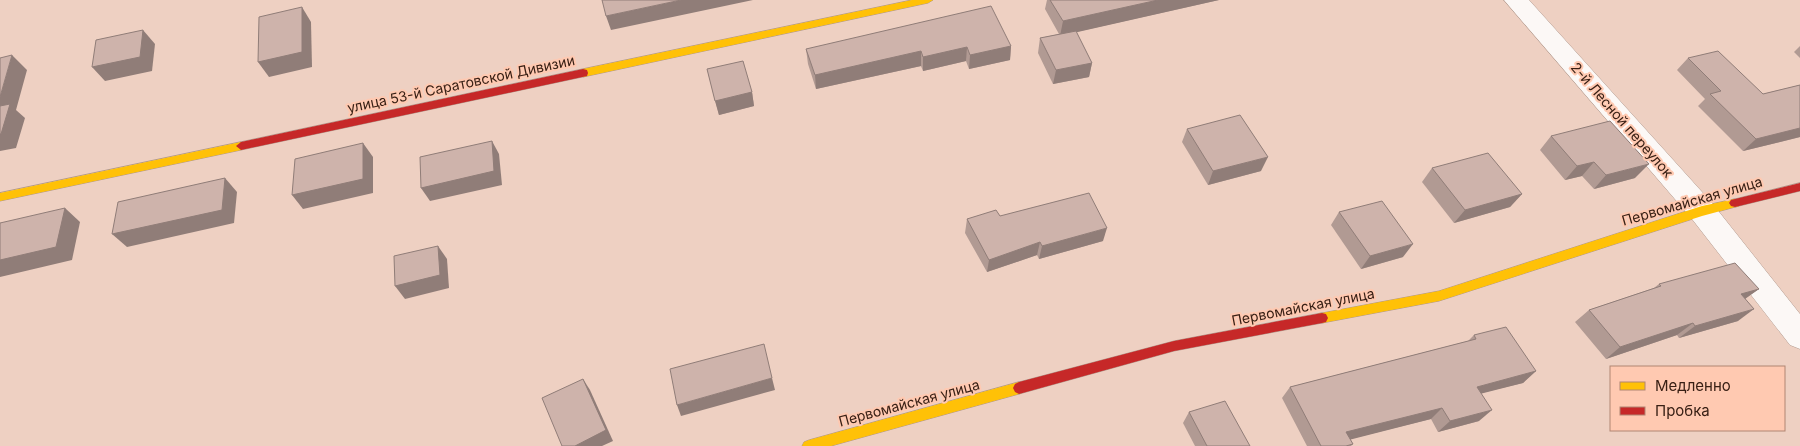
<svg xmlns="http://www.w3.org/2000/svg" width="1800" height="446" viewBox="0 0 1800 446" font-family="Inter,sans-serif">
<rect width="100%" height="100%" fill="#eed0c2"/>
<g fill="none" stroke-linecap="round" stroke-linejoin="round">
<defs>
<polygon id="street" points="1504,0 1529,0 1712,203 1800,314 1800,349 1790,345 1692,219"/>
<g id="slow">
<polygon points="912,0 933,0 928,3 583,77 578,73 583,69"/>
<polygon points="241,142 246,146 241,150 0,201 0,193"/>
<polygon points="1735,199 1739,200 1741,203 1739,206 1702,216 1439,301 1322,323 1318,322 1316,318 1318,314 1322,313 1439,291 1702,206"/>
<polygon points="1019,382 1023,384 1025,388 1023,392 1019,394 831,446 802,446 804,442 809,440"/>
</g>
<g id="jam">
<polygon points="583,69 587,70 588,73 587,76 241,150 236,146 241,142"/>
<polygon points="1800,183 1800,191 1735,207 1731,206 1729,203 1731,200 1735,199"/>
<polygon points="1322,313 1326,314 1328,318 1326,322 1322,323 1174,351 1019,394 1015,392 1013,388 1015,384 1019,382 1174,341"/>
</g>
</defs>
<use href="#street" stroke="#b0988c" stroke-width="1"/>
<use href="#slow" stroke="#b0988c" stroke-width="1"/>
<use href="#jam" stroke="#b0988c" stroke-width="1"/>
<use href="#street" fill="#fcf8f6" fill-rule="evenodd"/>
<use href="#slow" fill="#ffc107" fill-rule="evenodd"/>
<use href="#jam" fill="#c62828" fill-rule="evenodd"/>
</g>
<g fill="#b19a93">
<polygon points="1047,0 1219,0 1076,32 1092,63 1089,77 1053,84 1038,53 1040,38 1059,34 1045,9"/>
<polygon points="1011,46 1010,60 969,69 966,61 923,71 921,66 816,89 808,64 806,49"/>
<polygon points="1800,46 1800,58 1794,52"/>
<polygon points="1688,58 1763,94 1800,85 1800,137 1743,151 1698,106 1705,99 1677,70"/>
<polygon points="707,69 752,92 754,106 719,115"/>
<polygon points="1187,129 1261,171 1208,185 1182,142"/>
<polygon points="1551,136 1635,178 1594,189 1582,176 1565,180 1540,150"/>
<polygon points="1432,168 1522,194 1510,207 1454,223 1422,182"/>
<polygon points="1339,212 1403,257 1361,269 1331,225"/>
<polygon points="1000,216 1103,241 1039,259 1037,255 987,272 965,233 967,219"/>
<polygon points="1659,284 1759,289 1746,298 1738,321 1679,338 1677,335 1606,359 1575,322 1589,310 1654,288"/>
<polygon points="1474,335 1536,371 1523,383 1481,393 1479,421 1438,432 1431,419 1350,439 1353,444 1351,446 1307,446 1282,398 1290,387 1468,341"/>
<polygon points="1189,412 1250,446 1195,446 1183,423"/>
</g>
<g fill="#907d78">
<polygon points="681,0 753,0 611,30 606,16"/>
<polygon points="1158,0 1219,0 1060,36 1063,21"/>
<polygon points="302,7 311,22 312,67 269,77 258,62"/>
<polygon points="143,30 155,44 152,71 105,81 92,67"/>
<polygon points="1011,46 1010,60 969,69 970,55"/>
<polygon points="967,47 966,61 923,71 923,57"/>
<polygon points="921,51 921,66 816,89 815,75"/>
<polygon points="12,55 27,70 16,110 25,118 16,148 0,151 0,97"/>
<polygon points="1092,63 1089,77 1053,84 1056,70"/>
<polygon points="752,92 754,106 719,115 715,101"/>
<polygon points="1800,128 1800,137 1743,151 1756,139"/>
<polygon points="492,141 499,154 502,185 430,201 421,188"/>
<polygon points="363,143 373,157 373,193 303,209 292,195"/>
<polygon points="1268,157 1261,171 1208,185 1213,171"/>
<polygon points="1594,162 1582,176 1565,180 1577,166"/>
<polygon points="1649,164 1635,178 1594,189 1606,175"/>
<polygon points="225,178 237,192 234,223 127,247 112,234"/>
<polygon points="1522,194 1510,207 1454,223 1465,210"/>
<polygon points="65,208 80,222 72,260 0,277 0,260"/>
<polygon points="1107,228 1103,241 1039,259 1042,246"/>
<polygon points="1040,242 1037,255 987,272 989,260"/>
<polygon points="1413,244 1403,257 1361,269 1370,256"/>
<polygon points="438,246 447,259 449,288 405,299 395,286"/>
<polygon points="1759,289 1742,301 1741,294"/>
<polygon points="1754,309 1738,321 1679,338 1695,326"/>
<polygon points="1693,323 1677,335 1606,359 1620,347"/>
<polygon points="1536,371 1523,383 1464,398 1477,387"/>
<polygon points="772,378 775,390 681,416 677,405"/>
<polygon points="583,379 590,390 613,441 602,446 575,446"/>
<polygon points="1442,408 1431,419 1337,443 1346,432"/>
<polygon points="1492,410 1479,421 1438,432 1450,421"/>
</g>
<g fill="#ceb3ab" stroke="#907d78">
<polygon points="602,0 681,0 606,16"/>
<polygon points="1050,0 1158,0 1063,21"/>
<polygon points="991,6 1011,46 970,55 967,47 923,57 921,51 815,75 806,49"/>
<polygon points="302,7 302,52 258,62 259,17"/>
<polygon points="143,30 140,57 92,67 96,40"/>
<polygon points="1076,31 1092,63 1056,70 1040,38"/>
<polygon points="1718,51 1763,94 1800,85 1800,128 1756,139 1710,94 1721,91 1688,58"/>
<polygon points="12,55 0,97 0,58"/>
<polygon points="743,61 752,92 715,101 707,69"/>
<polygon points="10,104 1,134 0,134 0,106"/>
<polygon points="1240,115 1268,157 1213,171 1187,129"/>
<polygon points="1610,121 1649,164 1606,175 1594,162 1577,166 1551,136"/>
<polygon points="492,141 494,171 421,188 420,157"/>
<polygon points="363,143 363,179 292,195 295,159"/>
<polygon points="1488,153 1522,194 1465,210 1432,168"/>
<polygon points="225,178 222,210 112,234 118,202"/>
<polygon points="1089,193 1107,228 1042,246 1040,242 989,260 967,219 996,210 1000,216"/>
<polygon points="1382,201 1413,244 1370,256 1339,212"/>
<polygon points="65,208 56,247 0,260 0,223"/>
<polygon points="438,246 440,275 395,286 394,256"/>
<polygon points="1735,263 1759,289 1741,294 1754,309 1695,326 1693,323 1620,347 1589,310 1661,286 1659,284"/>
<polygon points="1506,327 1536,371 1477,387 1492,410 1450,421 1442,408 1346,432 1353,444 1346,446 1321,446 1290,387 1476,339 1474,335"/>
<polygon points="764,344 772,378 677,405 670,369"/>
<polygon points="583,379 606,430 575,446 562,446 542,398"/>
<polygon points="1225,401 1250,446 1207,446 1189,412"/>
</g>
<g text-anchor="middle" stroke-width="4" stroke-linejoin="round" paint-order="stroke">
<g font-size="14" fill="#392015" stroke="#ffc9b1">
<text transform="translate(461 84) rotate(-12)" y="5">улица 53-й Саратовской Дивизии</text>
<text transform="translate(1622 120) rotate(49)" y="5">2-й Лесной переулок</text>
<text transform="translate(1692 201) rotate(-16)" y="5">Первомайская улица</text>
<text transform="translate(1303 307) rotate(-11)" y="5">Первомайская улица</text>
<text transform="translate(909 403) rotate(-15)" y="5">Первомайская улица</text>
</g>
</g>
<rect x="1610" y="366" width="175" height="65" fill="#ffc9b1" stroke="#b08573"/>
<rect x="1620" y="382" width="25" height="8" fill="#ffc107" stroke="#b08573"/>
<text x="1655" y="391" font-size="15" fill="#392015">Медленно</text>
<rect x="1620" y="407" width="25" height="8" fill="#c62828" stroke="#b08573"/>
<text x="1655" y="416" font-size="15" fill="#392015">Пробка</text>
</svg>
